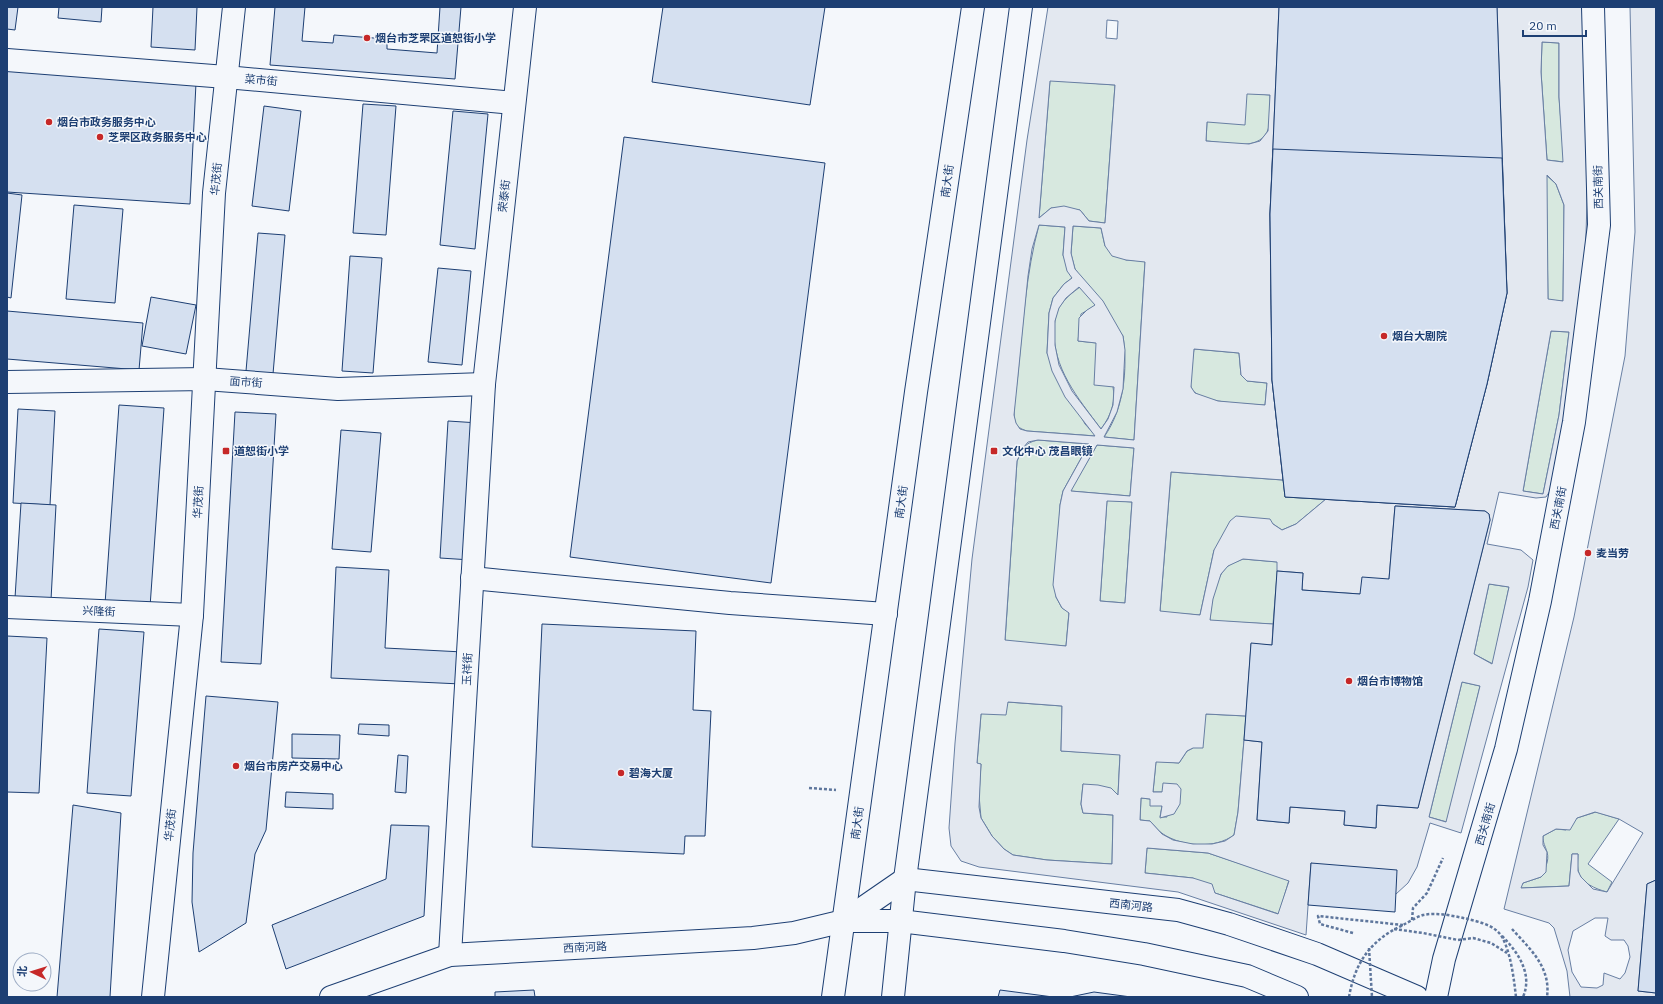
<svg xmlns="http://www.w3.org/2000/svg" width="1663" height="1004" viewBox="0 0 1663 1004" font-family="'IBM Plex Sans','Noto Sans SC',sans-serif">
<rect width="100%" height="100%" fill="#f4f7fb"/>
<g fill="#d7e8df" stroke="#687fa3">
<polygon points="1542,42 1559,43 1559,97 1564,162 1547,160 1541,72"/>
<polygon points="1050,80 1115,85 1105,223 1089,221 1080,210 1051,208 1039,218"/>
<path d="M1247 93 1270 95C1270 104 1271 125 1267 132 1257 152 1224 142 1206 141L1207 122Z"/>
<polygon points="1546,175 1556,184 1564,205 1563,301 1548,300"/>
<path d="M1039 225 1065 227 1063 255 1072 278 1064 284 1053 298 1049 313 1047 353 1085 424 1096 436 1027 431C1021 429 1017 427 1015 422 1012 410 1017 386 1018 373 1023 323 1026 273 1039 225Z"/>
<path d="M1073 226 1101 228 1105 246 1126 260 1145 261 1134 440 1104 437C1124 409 1128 369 1123 336L1075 269 1071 254Z"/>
<path d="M1080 287 1096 305 1081 314 1078 341 1097 343C1110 375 1125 397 1101 429 1078 398 1052 368 1054 327 1055 320 1056 312 1060 306 1065 298 1072 293 1080 287Z"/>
<polygon points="1551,331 1569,332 1559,415 1543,494 1523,491"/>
<path d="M1194 349 1239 353 1241 375 1247 381 1267 383 1265 405C1251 404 1196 404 1191 387 1189 381 1193 357 1194 349Z"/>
<path d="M1038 440 1089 444 1063 491 1060 505 1056 597 1062 608 1069 612 1066 646 1005 641 1017 461C1023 448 1024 443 1038 440Z"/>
<polygon points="1097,445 1134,448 1130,496 1070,491"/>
<polygon points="1171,472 1283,480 1326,499 1296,524 1282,530 1273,524 1214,550 1200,615 1160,612"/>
<polygon points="1107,500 1132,502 1125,603 1100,601"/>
<path d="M1243 559 1278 562 1273 624 1210 621C1211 604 1214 578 1228 566 1232 563 1238 561 1243 559Z"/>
<polygon points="1489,584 1509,587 1493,664 1474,654"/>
<polygon points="1462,682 1480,686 1447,822 1429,817"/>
<polygon points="1007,702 1062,706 1061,751 1120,754 1118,795 1083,784 1081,804 1083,813 1113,815 1112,864 1047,860 1013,855 1004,849 992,836 981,818 979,795 981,764 977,764 981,714"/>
<path d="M1206 714 1246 716 1238 812 1234 835C1215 849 1183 847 1163 834 1158 831 1154 825 1150 821L1140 820 1141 798 1150 799 1162 806 1160 817H1167L1162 792H1153L1156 761 1179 763 1187 751 1193 748Z"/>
<path d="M1596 812 1619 819 1588 864 1612 882 1607 892C1596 889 1580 883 1578 870 1577 865 1578 859 1578 854H1572L1569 886 1520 888 1523 883 1541 877C1544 870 1550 861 1547 852 1545 845 1543 844 1543 836L1556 829 1566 830 1577 818Z"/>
<polygon points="1147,848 1208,853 1289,880 1279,914 1215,893 1193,878 1145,873"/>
</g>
<g fill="#e3e8f0" stroke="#687fa3" fill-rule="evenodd">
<path d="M1048 7H1279L1270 214 1272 380 1283 480 1171 472 1160 611 1200 615 1214 550 1230 521 1236 516 1270 519 1273 524 1282 530 1296 524 1326 499 1455 507 1487 384 1507 293 1497 7H1585L1587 202 1585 266 1572 386 1550 491 1546 497 1536 498 1499 492 1487 544 1521 550 1533 560 1528 587 1461 833 1430 823 1417 867 1408 883 1396 894 1311 863 1306 935 1178 892 979 867 961 861 951 846 949 828 955 743 972 559 1027 140ZM1107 20 1118 21 1117 39 1106 38ZM1542 42 1559 43V97L1563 162 1547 160 1541 72ZM1050 81 1115 85 1105 223 1089 221 1080 210 1064 206 1051 208 1039 218ZM1247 94 1270 95 1268 131 1260 141 1249 144 1206 141 1207 122 1245 125ZM1547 175 1556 184 1564 205 1563 301 1548 299ZM1039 225 1065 227 1063 255 1067 271 1072 278 1064 284 1053 298 1049 313 1047 353 1052 371 1065 397 1095 436 1027 431 1020 429 1016 423 1014 415 1017 386 1028 276 1032 249ZM1073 226 1101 228 1105 246 1112 256 1126 260 1145 262 1134 440 1104 437 1117 412 1123 389 1125 350 1123 336 1103 301 1075 269 1071 253ZM1079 287 1095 305 1087 310 1079 318 1078 341 1096 343 1094 385 1114 387 1113 405 1108 419 1101 429 1072 391 1059 365 1055 345V321L1059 308 1066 298ZM1551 331 1569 332 1559 415 1543 494 1523 491ZM1194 349 1239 353 1241 375 1247 381 1267 383 1265 405 1218 401 1195 393 1191 387ZM1038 440 1089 444 1063 491 1060 505 1053 585 1056 597 1062 608 1069 613 1066 646 1005 640 1017 461 1023 448 1028 442ZM1097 445 1134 448 1130 496 1071 491ZM1107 501 1132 502 1125 603 1100 601ZM1395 506 1485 511 1489 514 1490 520 1418 808 1377 805 1376 828 1344 825 1345 811 1290 807 1289 823 1257 820 1262 742 1244 740 1238 812 1234 835 1225 841 1212 844H1193L1173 840 1162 834 1150 821 1140 820 1141 798 1150 799V806H1162L1160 818 1174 814 1180 804 1181 789 1177 784 1163 783 1162 792H1153L1156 762 1179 763 1187 751 1193 748H1203L1206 714 1246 716 1251 644 1272 645 1273 624 1210 620 1213 599 1221 574 1228 566 1243 559 1277 562V571L1303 573 1302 590 1360 594 1389 579ZM1489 584 1509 587 1492 664 1474 654ZM1462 682 1480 686 1446 822 1429 817ZM1008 702 1062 706 1061 751 1120 755 1118 795 1111 788 1098 785 1083 784 1081 804 1083 813 1113 815 1112 864 1047 860 1013 855 1004 849 992 836 981 818 979 807 981 764 977 763 981 714 1006 715ZM1147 848 1208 853 1289 881 1278 914 1215 893 1212 884 1193 878 1145 873Z"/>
<path d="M1630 7H1656V880L1647 884 1638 991 1656 993V997H1570L1567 971 1554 928 1549 923 1504 909 1574 617 1625 356 1635 232ZM1595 812 1619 819 1643 833 1607 892 1593 889 1581 877 1578 871V854H1572L1569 886 1521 888 1523 883 1541 877 1546 872 1547 852 1543 845V836L1556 829 1570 830 1577 818ZM1595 918H1608L1605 936 1611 940H1624L1628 946 1630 957 1625 973 1620 979 1604 973 1603 985 1597 988 1581 987 1572 972 1568 950 1573 931Z"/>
</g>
<g fill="#d5e0f0" stroke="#1d3f73">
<polygon points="7,7 18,7 15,30 7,29"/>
<polygon points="59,7 102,7 101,22 58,18"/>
<polygon points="153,7 197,7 195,50 151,47"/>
<polygon points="275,7 305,7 302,41 333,43 334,35 387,39 387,49 437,53 440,7 461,7 455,79 270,65"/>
<polygon points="663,7 825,7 810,105 652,82"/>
<polygon points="1279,7 1497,7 1507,293 1487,384 1455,507 1285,497 1272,380 1270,214"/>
<polygon points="7,70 196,83 190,204 7,192"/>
<polygon points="363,104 396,106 386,235 353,233"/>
<polygon points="264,106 301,111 289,211 252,206"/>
<polygon points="453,111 488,114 475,249 440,245"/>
<polygon points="624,137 825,163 771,583 570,557"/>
<polygon points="1273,149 1502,158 1507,293 1487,384 1455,507 1285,497 1272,380 1270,214"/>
<polygon points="7,193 22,195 11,298 7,297"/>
<polygon points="74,205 123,209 115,303 66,299"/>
<polygon points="258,233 285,235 273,374 246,371"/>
<polygon points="350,256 382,258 373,373 342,371"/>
<polygon points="438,268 471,271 462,365 428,362"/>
<polygon points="151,297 196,305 186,354 142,346"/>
<polygon points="7,311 143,323 139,370 7,359"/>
<polygon points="119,405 164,408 150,607 105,604"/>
<polygon points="18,409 55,411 50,505 13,503"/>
<polygon points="235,412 276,414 261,664 221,662"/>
<polygon points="448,421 479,423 471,560 440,558"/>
<polygon points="341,430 381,433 371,552 332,549"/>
<polygon points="21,503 56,505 51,600 15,598"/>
<polygon points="1395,506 1485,511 1489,514 1490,520 1418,808 1377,805 1376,828 1344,825 1345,811 1290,807 1289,823 1257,820 1262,742 1244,740 1251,643 1272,645 1277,571 1303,573 1302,590 1360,594 1362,577 1389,579"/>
<polygon points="336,567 389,570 385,648 463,652 461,684 331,678"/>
<polygon points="542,624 696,631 693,710 711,711 705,836 685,836 684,854 532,847"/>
<polygon points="99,629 144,632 131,796 87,793"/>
<polygon points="7,636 47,638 39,793 7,792"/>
<polygon points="206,696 278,702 266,830 255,854 246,923 199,952 192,902 193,853"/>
<polygon points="359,724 389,725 389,736 358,734"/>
<polygon points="292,734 340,735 339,759 292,758"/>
<polygon points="398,755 408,756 406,793 395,792"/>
<polygon points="286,792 333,794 333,809 285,807"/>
<polygon points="73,805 121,813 110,997 57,997"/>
<polygon points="391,825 429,826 424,916 286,969 272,925 386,879"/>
<polygon points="1311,863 1397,870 1395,912 1308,905"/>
<polygon points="1656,880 1656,993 1638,991 1647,884"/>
<polygon points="534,990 535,997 495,997 495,992"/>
<polygon points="1000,990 1053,997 998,997"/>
<polygon points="1094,992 1131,997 1070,997"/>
</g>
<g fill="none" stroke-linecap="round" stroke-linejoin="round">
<defs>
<g id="minor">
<polyline points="7,60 226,77 514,103"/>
<polyline points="7,382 205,379 338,389 484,384"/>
<polyline points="472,578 730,603 886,614"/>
<polyline points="7,607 192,615"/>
<polyline points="450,955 484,384 525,7"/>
<polyline points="153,997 192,615 214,193 234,7"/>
<polyline points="1436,997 1444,959 1506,749 1540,601 1574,422 1599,225 1593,7"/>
</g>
<g id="major">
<polyline points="844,921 905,879 1178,910 1229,924 1317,954 1417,997"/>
<polyline points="331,997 450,955 753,938 794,933 844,921 900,921 1064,941 1144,954 1247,976 1297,997"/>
<polyline points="833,997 916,392 973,7"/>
<polyline points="893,997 905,879 1021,7"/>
</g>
</defs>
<use href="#minor" stroke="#1d3f73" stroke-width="24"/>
<use href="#major" stroke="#1d3f73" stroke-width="24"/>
<g stroke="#5e769c" stroke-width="2.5" stroke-dasharray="3 2" stroke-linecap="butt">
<polyline points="809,788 836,790"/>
<polyline points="1412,920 1413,908 1427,893 1443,858"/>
<path d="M1512 929C1530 949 1551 967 1547 997"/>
<polyline points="1353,933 1320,924 1318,916 1403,925"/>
<path d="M1502 936C1518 952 1533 974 1523 997"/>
</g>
<use href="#minor" stroke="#f4f7fb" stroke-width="22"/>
<use href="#major" stroke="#f4f7fb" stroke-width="22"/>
<g stroke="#5e769c" stroke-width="2.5" stroke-dasharray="3 2" stroke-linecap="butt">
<polyline points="1394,929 1423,933 1458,940 1473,938 1491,943 1507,953"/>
<polyline points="1369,948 1372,997"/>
<path d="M1349 997C1355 962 1371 940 1403 925 1409 922 1416 917 1423 915 1437 912 1454 916 1468 919 1480 922 1496 926 1502 937 1511 953 1514 980 1516 997"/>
</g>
</g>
<g fill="#c62828" stroke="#f4f7fb" stroke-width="1.5">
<circle cx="367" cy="38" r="4"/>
<circle cx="49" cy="122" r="4"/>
<circle cx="100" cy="137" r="4"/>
<circle cx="1384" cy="336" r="4"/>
<rect x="222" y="447" width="8" height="8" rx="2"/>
<rect x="990" y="447" width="8" height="8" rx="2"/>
<circle cx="1588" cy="553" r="4"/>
<circle cx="1349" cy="681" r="4"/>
<circle cx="236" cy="766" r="4"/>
<circle cx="621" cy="773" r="4"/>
</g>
<g text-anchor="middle" stroke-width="3" stroke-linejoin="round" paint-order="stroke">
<g font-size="11" font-weight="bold" fill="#1d3f73" stroke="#f4f7fb" text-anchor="start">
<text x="375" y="42">烟台市芝罘区道恕街小学</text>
<text x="57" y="126">烟台市政务服务中心</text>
<text x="108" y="141">芝罘区政务服务中心</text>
<text x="1392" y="340">烟台大剧院</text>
<text x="234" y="455">道恕街小学</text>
<text x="1002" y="455">文化中心 茂昌眼镜</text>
<text x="1596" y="557">麦当劳</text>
<text x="1357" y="685">烟台市博物馆</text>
<text x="244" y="770">烟台市房产交易中心</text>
<text x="629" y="777">碧海大厦</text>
</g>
<g font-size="11" fill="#1d3f73" stroke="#f4f7fb">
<text transform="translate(261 80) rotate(5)" y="4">菜市街</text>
<text transform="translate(216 179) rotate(-85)" y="4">华茂街</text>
<text transform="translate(947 181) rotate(-82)" y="4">南大街</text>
<text transform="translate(1598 187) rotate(-91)" y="4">西关南街</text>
<text transform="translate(504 196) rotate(-84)" y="4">荣泰街</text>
<text transform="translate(246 382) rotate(4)" y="4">面市街</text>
<text transform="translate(198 502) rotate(-87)" y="4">华茂街</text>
<text transform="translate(901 502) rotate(-82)" y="4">南大街</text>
<text transform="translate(1558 508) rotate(-79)" y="4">西关南街</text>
<text transform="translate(99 611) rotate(3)" y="4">兴隆街</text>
<text transform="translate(467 669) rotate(-87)" y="4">玉祥街</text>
<text transform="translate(857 823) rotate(-82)" y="4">南大街</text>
<text transform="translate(1485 824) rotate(-74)" y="4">西关南街</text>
<text transform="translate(170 825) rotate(-84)" y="4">华茂街</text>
<text transform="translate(1131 905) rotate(6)" y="4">西南河路</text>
<text transform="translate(585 947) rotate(-3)" y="4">西南河路</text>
</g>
</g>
<rect width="1663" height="1004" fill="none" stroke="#1d3f73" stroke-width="16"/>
<g transform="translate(32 972) rotate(274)"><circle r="19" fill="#f4f7fb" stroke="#9eadc5"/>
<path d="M0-3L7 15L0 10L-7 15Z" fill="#c62828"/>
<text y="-6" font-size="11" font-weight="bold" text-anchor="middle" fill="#1d3f73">北</text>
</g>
<path d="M1523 30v6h63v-6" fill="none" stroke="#1d3f73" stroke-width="2"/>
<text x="1529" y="30" font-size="12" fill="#1d3f73" stroke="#f4f7fb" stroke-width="3" paint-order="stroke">20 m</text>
</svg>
